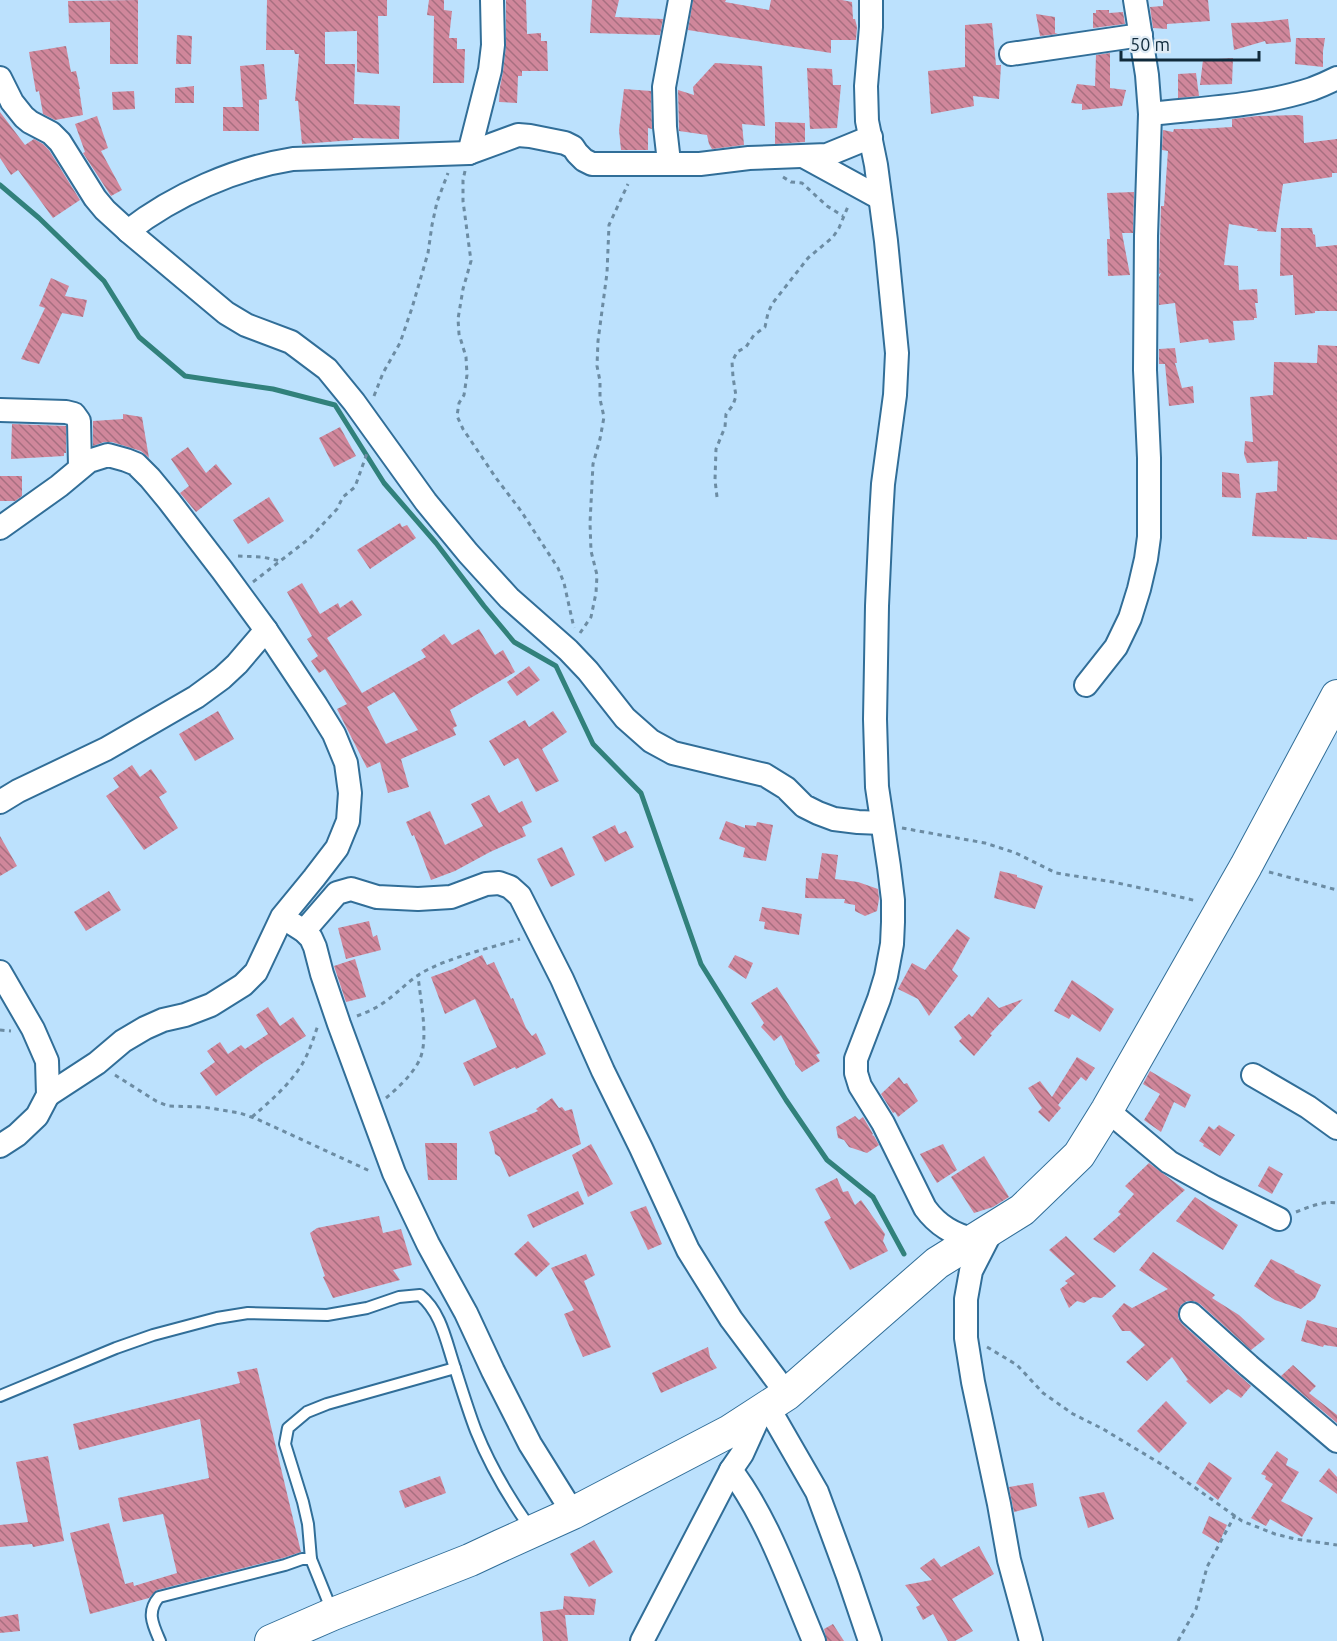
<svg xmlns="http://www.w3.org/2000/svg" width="1337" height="1641" viewBox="0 0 1337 1641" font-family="Ubuntu,sans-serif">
<defs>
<pattern id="building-back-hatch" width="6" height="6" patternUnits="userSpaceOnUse" patternTransform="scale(1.5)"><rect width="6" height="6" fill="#d0879b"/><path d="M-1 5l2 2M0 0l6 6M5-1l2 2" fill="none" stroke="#a76f80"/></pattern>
</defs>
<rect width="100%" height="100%" fill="#bce1fd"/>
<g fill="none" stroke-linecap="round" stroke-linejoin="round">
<polyline stroke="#31817b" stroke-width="5" points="0,185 39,218 104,281 139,337 185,376 273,389 335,405 384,483 436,543 484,606 514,642 556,666 593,744 641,793 701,964 786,1100 827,1160 873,1197 904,1254"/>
</g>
<g fill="url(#building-back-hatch)" fill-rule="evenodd">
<polygon points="138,0 138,64 110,64 110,22 69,23 68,1"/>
<polygon points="267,0 387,0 387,16 378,16 379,74 357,72 357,31 325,32 325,64 355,64 354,104 400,106 399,139 353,138 353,140 302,144 298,101 295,101 299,54 295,54 294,50 266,50"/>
<polygon points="429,0 444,0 444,10 452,11 449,38 457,38 457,49 465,49 464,83 433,83 434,16 427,15"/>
<polygon points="506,0 526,0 527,34 541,33 541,41 547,41 548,71 522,71 522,76 518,76 517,103 499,102 500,87 503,72 506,46"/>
<polygon points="592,0 619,0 615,17 663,19 660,35 590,33"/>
<polygon points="693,0 726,0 725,2 769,10 771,0 842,0 852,2 853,19 855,19 857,27 856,40 831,40 831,53 688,30"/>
<polygon points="1163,0 1208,0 1210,21 1167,24 1167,29 1153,28 1150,7 1163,6"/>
<polygon points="1096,10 1109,10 1109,13 1123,12 1125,24 1093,28 1093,13 1096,13"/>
<polygon points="1036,14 1055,17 1055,33 1058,34 1040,36"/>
<polygon points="1288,19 1291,42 1266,44 1265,41 1234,50 1231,23 1261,22"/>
<polygon points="992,23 996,65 1001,65 999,99 973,96 974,106 931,114 928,71 965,67 965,25"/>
<polygon points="177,35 192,36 191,64 176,64"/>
<polygon points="1296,38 1325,38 1323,51 1323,67 1295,64"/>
<polygon points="66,46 71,72 76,71 80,89 79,89 83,115 55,120 43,114 39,91 36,92 29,52"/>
<polygon points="1110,53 1110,88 1126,90 1122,106 1082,110 1082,104 1071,103 1077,84 1095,86 1096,55"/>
<polygon points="1233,58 1232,84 1200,85 1203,60"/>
<polygon points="715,63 762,66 765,126 742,124 744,145 712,149 709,144 707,135 679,131 678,90 694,95 693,87"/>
<polygon points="264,64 267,99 259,100 259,131 223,131 223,107 243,107 240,66"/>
<polygon points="807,68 832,69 833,85 841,85 837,128 810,129"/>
<polygon points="1196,73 1199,96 1178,98 1178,74"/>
<polygon points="194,86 194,103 175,103 175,88"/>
<polygon points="624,89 651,91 652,129 648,128 648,150 621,150 619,130"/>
<polygon points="134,91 135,109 113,110 112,92"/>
<polygon points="0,112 25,145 34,139 43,144 49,150 80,200 53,218 18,170 11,175 0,158"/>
<polygon points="1299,115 1303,116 1304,143 1337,139 1337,173 1332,173 1332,177 1283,184 1276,232 1257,231 1258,229 1229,224 1224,265 1238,266 1239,290 1257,289 1258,303 1255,303 1257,318 1254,318 1254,320 1233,321 1235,340 1209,343 1208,339 1180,343 1175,303 1159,305 1159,277 1161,273 1159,274 1161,206 1164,206 1168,151 1162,150 1163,130 1173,132 1174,129 1197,129 1232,127 1232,119 1257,116"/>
<polygon points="97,116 108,148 101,151 122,190 111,196 83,153 85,152 75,124"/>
<polygon points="775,122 805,123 805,142 775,144"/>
<polygon points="1134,192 1133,233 1122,233 1130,275 1108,276 1107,239 1110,239 1107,193"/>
<polygon points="1281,228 1312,228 1313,234 1315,235 1316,247 1337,245 1337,311 1315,311 1315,313 1295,315 1293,275 1280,276"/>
<polygon points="51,278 69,286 65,296 87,300 83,317 62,313 39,364 21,359 45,308 39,306"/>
<polygon points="1318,345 1337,346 1337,540 1307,537 1307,539 1252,536 1256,493 1277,491 1278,461 1247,463 1244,454 1245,441 1253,442 1250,397 1273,395 1274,362 1317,363"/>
<polygon points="1175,348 1177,363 1175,363 1182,388 1193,386 1194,403 1169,406 1165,364 1159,364 1159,349"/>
<polygon points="123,414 142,417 149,458 141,451 112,442 104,442 93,446 93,421 123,419"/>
<polygon points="12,424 66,426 66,453 64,453 64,456 11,459"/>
<polygon points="340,427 356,456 334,467 319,438"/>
<polygon points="188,447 206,473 216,464 232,484 196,512 180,493 189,486 171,459"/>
<polygon points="1222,472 1239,474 1241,498 1222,497"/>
<polygon points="0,476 22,476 22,496 15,501 0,501"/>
<polygon points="269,497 284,521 248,544 233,520"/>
<polygon points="400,523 402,527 407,525 416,538 370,569 357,550"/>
<path d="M302 583 320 614 338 603 340 608 352 600 362 615 327 638 362 693 426 657 421 650 444 634 452 645 479 629 495 655 503 650 515 672 450 710 457 726 453 728 456 735 401 759 409 787 388 793 380 762 367 768 337 709 347 704 325 669 319 673 311 661 318 656 307 639 312 636 287 592ZM394 692 418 730 386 744 367 707Z"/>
<polygon points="529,666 540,680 517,696 507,682"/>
<polygon points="218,711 234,739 195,761 179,734"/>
<polygon points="553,711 567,732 542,749 559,781 536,792 518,758 504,766 489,741 525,720 529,727"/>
<polygon points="132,765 140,777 151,769 167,792 159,797 178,828 144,850 106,796 119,787 113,778"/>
<polygon points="489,795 499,813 522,801 532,822 522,827 526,836 490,852 455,871 431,880 414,835 412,836 406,822 430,811 445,845 483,826 471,804"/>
<polygon points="726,821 745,828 745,825 756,826 757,822 773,825 766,861 743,857 745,848 719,839"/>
<polygon points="615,825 619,834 626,831 634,847 605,862 592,837"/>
<polygon points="0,836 17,866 0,876"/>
<polygon points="562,847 575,875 551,887 537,859"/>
<polygon points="822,853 838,855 835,879 858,882 878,889 879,899 877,911 865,916 855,911 855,905 844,903 845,899 805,898 806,878 818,879"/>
<polygon points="1000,871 1017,875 1017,877 1043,886 1035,909 994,898"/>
<polygon points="109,891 121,910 86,931 74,912"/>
<polygon points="762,907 802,914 799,935 764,929 765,922 759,921"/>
<polygon points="369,921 373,937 377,935 381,950 346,959 338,928"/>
<polygon points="957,929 970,938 952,970 958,976 929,1016 918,999 898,989 912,963 925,970"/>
<polygon points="482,955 487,965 494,962 511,999 513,998 526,1028 532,1036 536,1033 546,1054 516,1069 515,1067 474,1086 463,1063 497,1047 475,999 445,1014 431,977 453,969"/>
<polygon points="735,955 753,963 746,979 728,967"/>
<polygon points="355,959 366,997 346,1002 334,966"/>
<polygon points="1072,980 1114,1009 1100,1032 1072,1014 1069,1019 1054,1011"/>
<polygon points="777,987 820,1053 816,1055 820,1061 802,1072 795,1064 795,1062 781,1035 774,1041 761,1027 764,1023 751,1003"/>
<polygon points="988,997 999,1008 1023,999 990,1034 992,1035 974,1056 959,1041 962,1038 954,1027 969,1014 972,1017"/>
<polygon points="268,1007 280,1026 293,1017 306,1036 263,1063 216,1096 200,1073 215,1062 207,1051 220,1042 228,1054 241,1045 245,1049 268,1034 256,1015"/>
<polygon points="1077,1057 1095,1068 1086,1081 1081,1077 1058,1105 1061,1108 1049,1122 1038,1112 1042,1108 1028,1088 1040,1081 1052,1097"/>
<polygon points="1150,1071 1191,1095 1185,1108 1174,1102 1161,1132 1144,1120 1160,1094 1143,1084"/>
<polygon points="899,1077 904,1084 907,1083 918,1101 898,1117 895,1112 893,1113 881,1094"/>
<polygon points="552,1098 559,1108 562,1107 565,1111 572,1109 581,1144 509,1177 500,1157 495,1154 494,1147 489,1132 538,1111 536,1109"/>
<polygon points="855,1116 859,1120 863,1117 873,1134 872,1135 874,1136 879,1145 867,1153 849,1147 844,1140 838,1138 836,1127"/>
<polygon points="1219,1125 1235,1135 1220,1156 1203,1146 1204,1144 1199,1141 1209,1126 1214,1130"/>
<polygon points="425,1143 457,1143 457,1180 428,1180"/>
<polygon points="591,1144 613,1184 588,1197 572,1155"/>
<polygon points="943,1144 957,1170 937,1183 920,1154"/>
<polygon points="984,1156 1009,1197 993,1207 974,1213 951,1177"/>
<polygon points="1149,1163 1185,1190 1114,1253 1093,1239 1121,1214 1118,1212 1134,1194 1125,1186"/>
<polygon points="1269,1166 1283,1174 1272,1194 1258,1186"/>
<polygon points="837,1178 843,1192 848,1191 855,1205 861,1200 885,1234 883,1241 888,1251 850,1270 824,1222 831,1218 815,1189"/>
<polygon points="578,1191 584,1204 533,1228 527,1215"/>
<polygon points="1195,1197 1238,1225 1223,1250 1176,1221"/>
<polygon points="646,1206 662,1244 648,1250 630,1212"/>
<polygon points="379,1216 383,1233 401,1229 412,1265 393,1270 400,1280 333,1298 323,1277 325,1276 310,1233 317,1228"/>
<polygon points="1066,1236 1116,1286 1102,1298 1093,1297 1084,1303 1077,1301 1069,1308 1060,1289 1068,1283 1065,1281 1075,1274 1049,1250"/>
<polygon points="528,1241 550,1264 536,1277 514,1254"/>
<polygon points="1153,1252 1215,1295 1212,1298 1239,1315 1265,1339 1251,1350 1200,1304 1194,1301 1187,1301 1181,1305 1178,1311 1178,1318 1182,1324 1251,1386 1241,1398 1228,1389 1210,1404 1186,1381 1188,1380 1172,1357 1147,1381 1126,1362 1145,1345 1130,1331 1122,1331 1112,1316 1124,1303 1132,1308 1168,1289 1139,1270"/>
<polygon points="586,1254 595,1275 584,1281 611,1347 583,1357 564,1314 574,1310 551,1268"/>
<polygon points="1271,1259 1295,1271 1294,1272 1321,1285 1315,1298 1301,1309 1275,1300 1254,1286"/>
<polygon points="1307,1320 1337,1328 1337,1347 1324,1345 1323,1347 1301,1341"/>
<polygon points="708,1347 710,1357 717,1368 661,1393 652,1373"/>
<polygon points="1293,1365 1316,1386 1309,1393 1337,1415 1337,1423 1281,1376"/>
<polygon points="257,1368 301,1552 283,1558 157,1590 149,1598 90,1614 70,1533 109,1523 125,1584 133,1582 134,1586 177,1573 163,1514 123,1522 118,1498 209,1478 200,1419 79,1450 73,1424 240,1383 237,1372"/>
<polygon points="1166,1401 1187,1423 1159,1453 1137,1431"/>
<polygon points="1277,1451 1288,1459 1286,1465 1299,1472 1281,1501 1313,1518 1302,1537 1270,1519 1266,1526 1251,1518 1273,1484 1265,1479 1266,1476 1261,1474"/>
<polygon points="48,1456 64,1541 33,1547 32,1544 0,1547 0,1525 28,1522 16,1462"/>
<polygon points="1209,1462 1232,1478 1218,1500 1196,1483"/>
<polygon points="1329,1468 1337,1477 1337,1494 1319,1481"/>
<polygon points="440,1476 446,1493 405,1508 399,1491"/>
<polygon points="1033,1483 1037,1506 1014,1512 1009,1487"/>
<polygon points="1104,1492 1114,1519 1088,1528 1079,1497"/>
<polygon points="1209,1516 1227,1525 1219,1543 1202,1533"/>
<polygon points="594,1540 613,1572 589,1587 570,1554"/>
<polygon points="979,1546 994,1574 952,1599 973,1631 955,1641 948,1641 933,1614 923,1620 916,1607 920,1605 905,1585 932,1580 920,1568 934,1558 941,1567"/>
<polygon points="564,1596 596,1599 594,1615 565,1615 568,1641 543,1641 540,1612 563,1609"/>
<polygon points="18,1614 20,1631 0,1633 0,1617"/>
<polygon points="833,1624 844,1641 827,1641 824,1629"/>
</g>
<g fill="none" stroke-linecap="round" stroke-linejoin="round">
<defs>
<g id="lane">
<path d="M0 1396 116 1348 153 1335 217 1318 248 1313 327 1315 367 1308 399 1297 420 1295C441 1312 446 1341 454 1365 461 1387 468 1410 476 1431 490 1466 509 1498 531 1529"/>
<polyline points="311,1559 308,1524 303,1502 285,1444 288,1428 307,1412 327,1404 455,1368"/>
<path d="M160 1641C153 1625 146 1612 159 1597L285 1565 302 1559H311L332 1611"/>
</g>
<g id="street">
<path d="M871 0V27L866 86 867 121 876 165 886 241 897 353 895 395 883 484 881 518 877 606 875 719 877 787 889 867 893 900V922L892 944 886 976 879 999 856 1059V1073L860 1086 883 1123 925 1208C938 1226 954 1235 975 1240"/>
<polyline points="1011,54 1141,35"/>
<polyline points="0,78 12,102 24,117 30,122 51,133 60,142 95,198 105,210 128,231 226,313 246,325 291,342 327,369 354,402 426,502 468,553 509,598 568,650 588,671 625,718 651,741 673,753 765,775 786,788 804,806 818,813 834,819 858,822 882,823"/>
<path d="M1150 114C1204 108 1260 106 1312 89 1320 86 1329 82 1337 78"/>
<polyline points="469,153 490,70 493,45 492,0"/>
<polyline points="805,157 880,198"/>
<polyline points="669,162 665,127 664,87 680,0"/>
<path d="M128 231C174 195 236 168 293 159L469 153 518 135 530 136 565 143 573 147 577 153 584 160 592 164H700L749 158 827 155 871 137"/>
<polyline points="0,410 66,412 74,414 79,421 80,467"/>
<polyline points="0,528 59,486 89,461 108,455 126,460 136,464 150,478 169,501 222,570 266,630 316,705 334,734 346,763 350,793 348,821 337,848 314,878 282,917 256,972 243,985 211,1005 185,1015 163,1020 145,1028 123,1041 97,1063 48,1095"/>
<polyline points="1086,685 1116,647 1130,618 1139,589 1146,559 1149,537 1149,458 1145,370 1146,236 1150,114 1147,75 1135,0"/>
<polyline points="0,802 18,791 106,749 196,697 222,678 237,664 266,630"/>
<polyline points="293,924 304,931 311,938 315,947 322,974 339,1024 394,1173 428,1244 466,1313 493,1371 530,1444 573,1513"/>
<polyline points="304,931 337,893 351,889 377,897 418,899 451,897 486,884 499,883 510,887 520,896 562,979 603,1071 641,1148 688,1250 731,1319 787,1394"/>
<polyline points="0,972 33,1029 47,1061 48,1095 37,1116 17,1135 0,1146"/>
<polyline points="1253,1075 1308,1107 1337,1128"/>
<polyline points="1107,1110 1169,1162 1214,1187 1279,1219"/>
<polyline points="993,1230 991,1232 971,1271 966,1299 966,1338 973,1382 999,1504 1009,1560 1031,1641"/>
<polyline points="1191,1314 1249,1366 1337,1441"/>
<polyline points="768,1407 817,1492 848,1576 870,1641"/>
<path d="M731 1470C769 1521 789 1582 814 1641"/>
<polyline points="642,1641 731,1470 742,1454 761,1412"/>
</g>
<polyline id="secondary" points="271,1641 333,1614 470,1560 500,1546 573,1513 730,1431 787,1394 937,1263 1022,1210 1079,1155 1107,1110 1246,866 1337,696"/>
</defs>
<use href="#lane" stroke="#316e98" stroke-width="14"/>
<use href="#street" stroke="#316e98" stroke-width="26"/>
<use href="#secondary" stroke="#316e98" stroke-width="34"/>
<g stroke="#6c8ca3" stroke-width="3" stroke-dasharray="4.5 4.5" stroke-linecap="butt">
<polyline points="465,171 463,180 463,201 471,261 463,289 458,319 459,334 466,357 467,375 464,395 459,403 457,416 463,429 496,478 521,511 558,568 564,583 574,628"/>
<polyline points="783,177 791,182 802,183 827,206 843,216"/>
<polyline points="374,396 383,373 400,343 412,308 428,253 432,225 437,202 448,173"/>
<polyline points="717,497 715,480 716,449 725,427 726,414 733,405 736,396 733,377 732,362 737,352 746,347 754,335 765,327 768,313 772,304 808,258 833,237 839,228 849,204"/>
<polyline points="238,556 262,557 281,561"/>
<polyline points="253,582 310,538 337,509 343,497 355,487 367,453"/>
<polyline points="580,633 591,617 596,593 597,575 591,551 590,523 593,464 600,439 604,417 600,399 600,381 597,366 598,341 607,273 609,225 628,184"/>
<polyline points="902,828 985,843 1016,853 1056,873 1113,882 1159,892 1197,901"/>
<polyline points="1269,872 1337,890"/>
<path d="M357 1016C367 1012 377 1008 386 1001 400 991 411 978 427 970 455 956 489 948 520 939"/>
<polyline points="0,1030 11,1031"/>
<polyline points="115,1075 156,1101 168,1106 203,1107 240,1113 257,1119 372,1172"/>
<path d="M386 1098C399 1087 413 1074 420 1059 429 1037 420 999 418 975"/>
<path d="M252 1117C269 1102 286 1088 299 1069 308 1056 313 1040 318 1025"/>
<path d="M1296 1212C1309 1207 1322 1201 1337 1203"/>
<polyline points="987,1347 1017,1365 1043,1393 1073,1414 1103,1429 1166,1467 1242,1521 1275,1534 1295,1539 1337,1545"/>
<polyline points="1178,1641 1196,1609 1207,1567 1235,1515"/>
</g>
<use href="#lane" stroke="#fff" stroke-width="10"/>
<use href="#street" stroke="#fff" stroke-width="22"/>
<use href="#secondary" stroke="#fff" stroke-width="32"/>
</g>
<path d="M1121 51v9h138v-9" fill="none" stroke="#102a3b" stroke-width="3"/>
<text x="1130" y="51" font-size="18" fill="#102a3b" stroke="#deeaf4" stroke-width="4.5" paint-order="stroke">50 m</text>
</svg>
